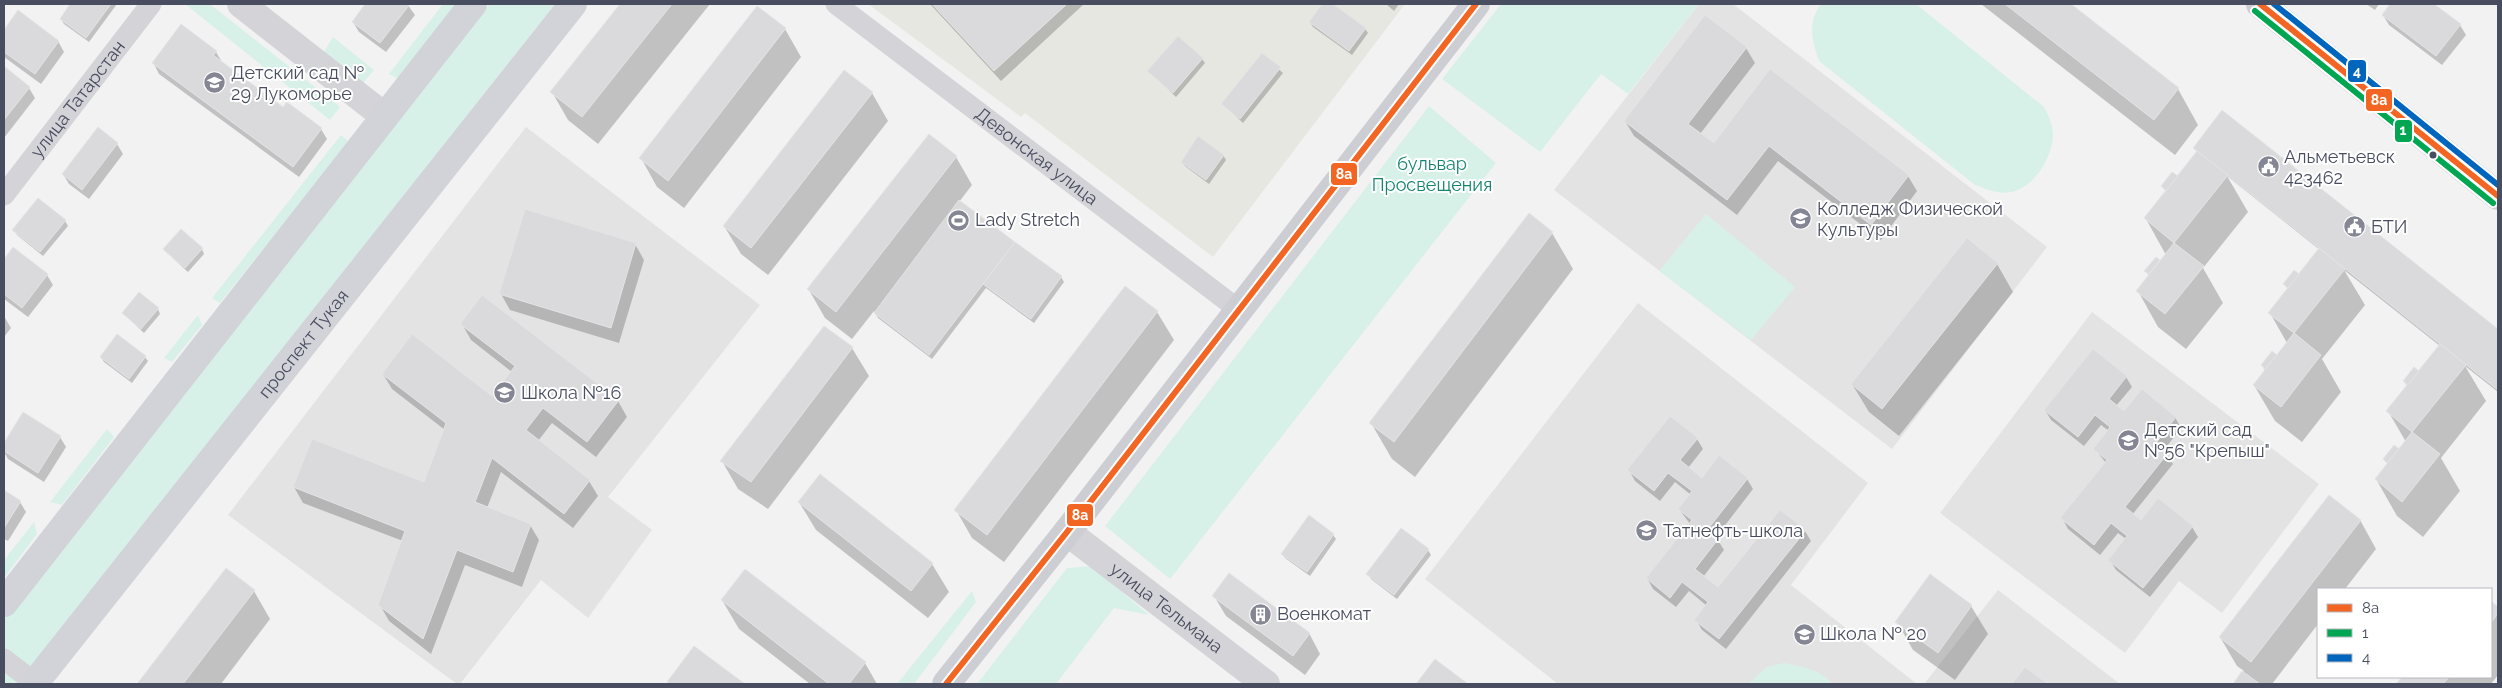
<svg xmlns="http://www.w3.org/2000/svg" width="2502" height="688" viewBox="0 0 2502 688" font-family="Raleway,sans-serif">
<rect width="100%" height="100%" fill="#f3f2f2"/>
<polygon fill="#e6e7e1" points="868,4 1405,4 1213,257 1025,113 1021,117"/>
<g fill="#e4e3e4">
<polygon points="1699,4 1733,4 2047,247 1892,449 1554,190"/>
<polygon points="526,127 760,305 608,497 652,530 588,618 541,580 460,684 457,684 228,515"/>
<polygon points="1638,303 1868,483 1791,585 1917,684 1558,684 1425,579"/>
<polygon points="2092,312 2319,484 2222,613 2179,581 2125,653 1940,513"/>
<polygon points="1998,590 2120,684 1924,684"/>
</g>
<g fill="#d7f1e9">
<polygon points="185,4 210,4 340,107 330,120"/>
<polygon points="443,4 459,4 401,80 389,74"/>
<polygon points="489,4 555,4 18,684 4,684 4,619"/>
<polygon points="1501,4 1699,4 1628,94 1601,74 1540,152 1442,79"/>
<path d="M1821 4H1916L2044 107C2049 116 2053 125 2053 136 2051 163 2028 198 1997 192 1989 191 1982 187 1975 185L1819 61C1812 40 1807 23 1821 4Z"/>
<polygon points="333,37 374,70 359,88 324,52"/>
<polygon points="1429,106 1496,163 1170,579 1105,526"/>
<polygon points="341,135 349,142 220,303 212,298"/>
<polygon points="1706,214 1795,287 1751,340 1659,271"/>
<polygon points="198,315 202,325 172,362 164,358"/>
<polygon points="107,429 114,437 62,505 50,502"/>
<polygon points="34,522 37,534 4,578 4,560"/>
<polygon points="1092,566 1149,615 1114,608 1056,684 977,684 1067,568"/>
<polygon points="972,591 976,602 914,684 897,684"/>
<path d="M1784 663C1803 667 1819 669 1833 684H1748L1767 667Z"/>
</g>
<g fill="#0003">
<polygon points="72,4 117,4 89,42 64,24 61,19"/>
<polygon points="367,4 407,4 415,15 386,52 359,32 353,22"/>
<polygon points="622,4 710,4 598,144 568,120 552,92"/>
<polygon points="930,4 1084,4 1001,81"/>
<polygon points="1324,4 1331,4 1365,29 1368,33 1352,55 1313,27 1310,22"/>
<polygon points="1386,4 1399,4 1394,11"/>
<polygon points="1981,4 2069,4 2178,89 2198,125 2175,155"/>
<polygon points="2366,4 2379,4 2375,10"/>
<polygon points="2392,4 2432,4 2460,25 2466,35 2442,65 2389,25 2383,15"/>
<polygon points="18,12 58,41 64,52 41,84 4,57 4,32"/>
<polygon points="785,29 801,57 684,208 657,187 641,158"/>
<polygon points="1746,48 1755,63 1700,134 1714,145 1771,71 1908,176 1917,191 1881,240 1778,161 1737,215 1634,136 1625,121"/>
<polygon points="216,52 222,62 284,109 321,129 327,139 299,177 159,74 154,64"/>
<polygon points="1262,54 1283,73 1243,123 1223,104"/>
<polygon points="1202,59 1205,63 1176,97 1149,71"/>
<polygon points="4,68 29,88 35,98 4,138"/>
<polygon points="872,93 888,121 768,275 741,254 724,226"/>
<polygon points="2223,112 2498,331 2498,392 2465,366 2486,401 2441,458 2460,491 2423,537 2397,516 2376,479 2388,465 2384,459 2399,451 2406,442 2388,411 2408,387 2404,381 2418,373 2440,346 2344,270 2365,305 2322,359 2341,392 2302,442 2275,421 2254,385 2265,371 2262,365 2277,356 2287,343 2270,313 2288,290 2285,284 2299,275 2320,250 2227,176 2248,212 2203,268 2223,303 2186,349 2158,327 2138,291 2149,276 2146,271 2156,259 2160,262 2166,255 2146,219 2166,192 2162,186 2178,178 2198,153 2194,148"/>
<polygon points="98,129 117,144 123,154 89,199 69,184 63,174"/>
<polygon points="1223,155 1226,160 1209,184 1185,166 1182,162"/>
<polygon points="956,157 972,185 959,202 1061,277 1064,282 1034,323 986,288 932,359 878,318 874,311 852,339 825,318 809,290"/>
<polygon points="65,221 68,226 43,256 17,235 14,230"/>
<polygon points="1552,233 1573,269 1415,477 1392,459 1371,423"/>
<polygon points="635,244 644,260 619,343 510,310 501,294"/>
<polygon points="13,249 47,275 53,285 28,317 4,299 4,261"/>
<polygon points="202,249 204,254 188,272 164,250"/>
<polygon points="1997,264 2013,292 1899,436 1869,412 1852,384"/>
<polygon points="483,297 618,401 627,417 596,457 552,423 538,441 589,481 598,496 573,528 501,472 487,508 530,525 539,540 522,587 465,565 431,654 389,621 380,605 403,541 303,503 294,487 425,484 445,430 392,389 383,374 492,398 512,372 471,340 462,324"/>
<polygon points="158,309 160,314 144,333 123,313"/>
<polygon points="1157,312 1174,340 1004,562 972,538 956,510"/>
<polygon points="4,316 11,328 4,337"/>
<polygon points="825,328 852,348 869,376 768,509 738,489 722,461"/>
<polygon points="101,357 145,357 148,361 132,383 104,362"/>
<polygon points="2126,377 2132,387 2116,406 2124,413 2175,417 2181,428 2164,450 2173,464 2132,515 2141,522 2192,527 2198,537 2150,597 2116,570 2110,560 2126,539 2118,533 2100,555 2068,529 2062,518 2106,463 2095,449 2109,431 2101,425 2084,446 2051,420 2045,410"/>
<polygon points="23,414 60,437 66,447 44,482 8,459 4,452 4,446"/>
<polygon points="1697,439 1703,449 1688,468 1702,479 1720,457 1747,479 1753,489 1716,537 1724,550 1703,577 1719,589 1805,531 1811,541 1726,649 1702,630 1696,620 1707,606 1689,591 1676,607 1653,589 1647,578 1690,524 1679,509 1691,495 1675,482 1660,501 1635,481 1629,470"/>
<polygon points="4,492 20,502 26,512 8,541 4,539"/>
<polygon points="799,502 932,564 949,592 928,618 816,530"/>
<polygon points="2360,520 2376,549 2345,589 2318,589 2318,624 2272,684 2234,684 2244,671 2237,666 2220,637"/>
<polygon points="1333,535 1336,539 1310,576 1285,558 1282,554"/>
<polygon points="1428,550 1431,555 1397,599 1371,579 1368,574"/>
<polygon points="227,570 254,591 270,619 221,684 139,684"/>
<polygon points="1930,576 1971,606 1988,634 1955,680 1913,650 1897,622"/>
<polygon points="1214,596 1309,633 1320,654 1305,675 1226,616"/>
<polygon points="722,600 865,663 877,684 810,684 739,629"/>
<polygon points="2491,603 2498,608 2498,675 2491,684 2398,684 2404,677 2491,677"/>
<polygon points="694,648 743,684 670,684 669,682"/>
</g>
<g fill="#dadadd" stroke="#e4e4e5">
<polygon points="70,4 111,4 86,38 60,19"/>
<polygon points="365,4 410,4 380,43 352,22"/>
<polygon points="620,4 672,4 582,117 550,92"/>
<polygon points="932,4 1067,4 994,71"/>
<polygon points="1322,4 1333,4 1366,28 1349,51 1309,22"/>
<polygon points="2005,4 2071,4 2179,88 2154,120"/>
<polygon points="2390,4 2434,4 2461,24 2436,56 2382,15"/>
<polygon points="757,6 786,28 668,181 639,158"/>
<polygon points="18,10 59,41 35,74 4,52 4,30"/>
<polygon points="1705,15 1747,47 1688,124 1714,143 1770,69 1909,175 1871,225 1769,146 1727,200 1624,121"/>
<polygon points="181,24 217,51 213,55 283,107 287,102 322,128 293,167 152,63"/>
<polygon points="1178,36 1203,58 1173,93 1147,71"/>
<polygon points="1262,53 1281,67 1240,119 1221,104"/>
<polygon points="4,66 30,87 4,120"/>
<polygon points="844,70 873,92 751,248 723,226"/>
<polygon points="2222,110 2498,329 2498,390 2193,148"/>
<polygon points="98,127 118,143 82,190 62,174"/>
<polygon points="929,134 957,156 836,312 807,289"/>
<polygon points="1198,136 1224,155 1206,180 1181,162"/>
<polygon points="2197,151 2228,175 2174,243 2144,218"/>
<polygon points="2172,172 2178,176 2166,191 2161,186"/>
<polygon points="38,198 66,220 40,252 12,230"/>
<polygon points="959,200 1015,242 929,355 874,313"/>
<polygon points="525,209 636,243 611,328 499,294"/>
<polygon points="1529,213 1553,232 1394,442 1369,423"/>
<polygon points="181,229 203,248 185,268 163,249"/>
<polygon points="1967,238 1998,263 1882,409 1851,384"/>
<polygon points="1015,242 1062,276 1031,319 983,284"/>
<polygon points="2174,243 2204,266 2165,314 2136,291"/>
<polygon points="13,247 48,274 22,308 4,294 4,259"/>
<polygon points="2319,248 2345,269 2294,333 2268,313"/>
<polygon points="2156,257 2160,260 2149,274 2144,271"/>
<polygon points="2294,270 2299,274 2288,288 2283,284"/>
<polygon points="1125,286 1158,311 987,535 954,510"/>
<polygon points="139,292 159,308 141,329 122,313"/>
<polygon points="482,295 619,400 587,442 543,408 526,430 590,480 564,514 492,458 475,502 531,524 513,572 457,550 423,639 378,605 405,531 293,487 312,439 424,482 446,423 382,374 412,334 492,396 515,366 460,324"/>
<polygon points="824,326 853,347 751,482 720,461"/>
<polygon points="2294,333 2321,355 2281,407 2253,385"/>
<polygon points="117,334 146,356 129,379 100,357"/>
<polygon points="2440,344 2466,365 2412,432 2386,411"/>
<polygon points="2093,349 2127,376 2109,399 2124,411 2142,389 2176,417 2156,443 2168,453 2125,507 2141,520 2158,498 2193,526 2143,588 2108,560 2127,536 2111,523 2094,545 2060,518 2107,460 2093,449 2110,427 2095,415 2078,437 2044,410"/>
<polygon points="2272,351 2277,355 2265,369 2261,365"/>
<polygon points="2414,367 2419,371 2408,385 2403,381"/>
<polygon points="23,412 61,436 38,473 4,451 4,443"/>
<polygon points="1670,416 1698,438 1680,460 1702,478 1719,455 1748,478 1708,529 1719,538 1695,569 1718,587 1780,510 1806,530 1719,639 1694,620 1708,602 1682,582 1670,598 1646,578 1692,520 1678,509 1692,491 1668,473 1654,491 1627,470"/>
<polygon points="2412,432 2440,454 2402,502 2375,479"/>
<polygon points="2394,445 2399,449 2387,463 2383,459"/>
<polygon points="820,474 933,563 911,591 798,502"/>
<polygon points="4,490 21,501 4,528"/>
<polygon points="2329,495 2361,520 2251,662 2219,637"/>
<polygon points="1309,515 1334,534 1307,572 1281,554"/>
<polygon points="1401,528 1429,549 1394,595 1366,574"/>
<polygon points="226,568 255,590 183,684 137,684"/>
<polygon points="745,569 866,662 849,684 829,684 721,600"/>
<polygon points="1229,573 1310,633 1293,656 1212,596"/>
<polygon points="1930,574 1972,605 1938,653 1895,622"/>
<polygon points="2491,601 2498,607 2498,613 2491,623"/>
<polygon points="694,646 745,684 670,684 667,682"/>
<polygon points="1435,659 1468,684 1416,684"/>
<polygon points="2025,667 2048,684 2012,684"/>
<polygon points="2242,671 2260,684 2233,684"/>
<polygon points="2402,677 2449,677 2443,684 2396,684"/>
</g>
<g fill="none" stroke-linecap="round" stroke-linejoin="round">
<g stroke="#d4d4d8" stroke-width="21">
<path id="s1" d="M836 4 1239 310"/>
<path id="s2" d="M4 195 151 4"/>
<polyline points="4,659 35,683"/>
</g>
<g stroke="#d4d4d8" stroke-width="28">
<polyline points="241,4 384,116"/>
<path id="s3" d="M1067 532 1266 684"/>
</g>
<g stroke="#d2d3d8" stroke-width="28">
<polyline points="4,603 473,4"/>
<path id="s4" d="M34 684 573 4"/>
</g>
<g stroke="#cdced3" stroke-width="28">
<polyline points="2260,4 2498,196"/>
<polyline points="946,684 1067,532 1476,4"/>
</g>
<defs>
<g id="bus-1">
<polyline points="2260,4 2498,196"/>
<polyline points="946,684 1067,532 1476,4"/>
</g>
<polyline id="bus-2" points="2255,11 2493,203"/>
<polyline id="bus-3" points="2274,4 2498,185"/>
</defs>
<use href="#bus-1" stroke="#fff" stroke-width="10"/>
<use href="#bus-2" stroke="#fff" stroke-width="10"/>
<use href="#bus-3" stroke="#fff" stroke-width="10"/>
<use href="#bus-1" stroke="#f26522" stroke-width="6"/>
<use href="#bus-2" stroke="#00a651" stroke-width="6"/>
<use href="#bus-3" stroke="#0065bd" stroke-width="6"/>
</g>
<defs>
<symbol id="school-disc" viewBox="-11 -11 22 22"><circle r="9.5" fill="#848793" stroke="#fff"/><path d="M0-5L7-2L0 1L-7-2ZM-4 1L0 2.5L4 1V4Q0 6-4 4Z" fill="#fff"/></symbol>
<symbol id="civic-disc" viewBox="-11 -11 22 22"><circle r="9.5" fill="#848793" stroke="#fff"/><path d="M-.6-6.5H3V-4.5H.6V-3L4-1V1h2V6H-6V1h2V-1L-.6-3ZM-1.2 2.5V6h2.4V2.5Z" fill="#fff"/></symbol>
<symbol id="university-disc" viewBox="-11 -11 22 22"><circle r="9.5" fill="#848793" stroke="#fff"/><path d="M0-5L7-2L0 1L-7-2ZM-4 1L0 2.5L4 1V4Q0 6-4 4Z" fill="#fff"/></symbol>
<symbol id="stadium-disc" viewBox="-11 -11 22 22"><circle r="9.5" fill="#848793" stroke="#fff"/><path d="M0-5a6.5 5 0 1 0 0 10a6.5 5 0 1 0 0-10ZM-3.5-1.8h7v3.6h-7Z" fill="#fff"/></symbol>
<symbol id="building-disc" viewBox="-11 -11 22 22"><circle r="9.5" fill="#848793" stroke="#fff"/><path d="M-4-6H4V6H1V3H-1V6H-4ZM-2.5-4.3h1.7v1.8h-1.7ZM.8-4.3h1.7v1.8H.8ZM-2.5-1h1.7V.8h-1.7ZM.8-1h1.7V.8H.8Z" fill="#fff"/></symbol>
</defs>
<g fill-rule="evenodd">
<use href="#school-disc" x="202" y="70" width="25" height="25"/>
<use href="#civic-disc" x="2256" y="154" width="25" height="25"/>
<use href="#university-disc" x="1788" y="206" width="25" height="25"/>
<use href="#stadium-disc" x="946" y="208" width="25" height="25"/>
<use href="#civic-disc" x="2342" y="214" width="25" height="25"/>
<use href="#school-disc" x="492" y="380" width="25" height="25"/>
<use href="#school-disc" x="2116" y="428" width="25" height="25"/>
<use href="#school-disc" x="1634" y="518" width="25" height="25"/>
<use href="#building-disc" x="1248" y="602" width="25" height="25"/>
<use href="#school-disc" x="1792" y="622" width="25" height="25"/>
</g>
<circle fill="#484d60" stroke="#fff" stroke-width="2" cx="2433" cy="155" r="4.5"/>
<g text-anchor="middle" stroke-width="4" stroke-linejoin="round" paint-order="stroke">
<g font-size="18" fill="#484d60" stroke="#fff" text-anchor="start">
<text x="231" y="79">Детский сад №<tspan x="231" dy="21">29 Лукоморье</tspan></text>
<text x="2284" y="163">Альметьевск<tspan x="2284" dy="21">423462</tspan></text>
<text x="1817" y="215">Колледж Физической<tspan x="1817" dy="21">Культуры</tspan></text>
<text x="975" y="226">Lady Stretch</text>
<text x="2371" y="233">БТИ</text>
<text x="521" y="399">Школа №16</text>
<text x="2144" y="436">Детский сад<tspan x="2144" dy="21">№56 "Крепыш"</tspan></text>
<text x="1663" y="537">Татнефть-школа</text>
<text x="1277" y="620">Военкомат</text>
<text x="1820" y="640">Школа № 20</text>
</g>
<g font-size="18" fill="#484d60" stroke="#fff">
<text dy="6" stroke="none"><textPath href="#s2" startOffset="121">улица Татарстан</textPath></text>
<text dy="6" stroke="none"><textPath href="#s1" startOffset="252">Девонская улица</textPath></text>
<text dy="6" stroke="none"><textPath href="#s4" startOffset="434">проспект Тукая</textPath></text>
<text dy="6" stroke="none"><textPath href="#s3" startOffset="125">улица Тельмана</textPath></text>
</g>
<g font-size="18" fill="#158570" stroke="#fff">
<text x="1432" y="170">бульвар<tspan x="1432" dy="21">Просвещения</tspan></text>
</g>
</g>
<g stroke="#fff" stroke-width="2">
<rect x="2347" y="59" width="20" height="24" rx="5" fill="#0065bd"/>
<rect x="2365" y="88" width="28" height="24" rx="5" fill="#f26522"/>
<rect x="2394" y="119" width="19" height="24" rx="5" fill="#00a651"/>
<rect x="1330" y="162" width="28" height="24" rx="5" fill="#f26522"/>
<rect x="1066" y="503" width="28" height="24" rx="5" fill="#f26522"/>
</g>
<g font-size="14" text-anchor="middle" font-weight="bold" fill="#fff">
<text x="2357" y="76">4</text>
<text x="2379" y="105">8а</text>
<text x="2403" y="135">1</text>
<text x="1344" y="179">8а</text>
<text x="1080" y="520">8а</text>
</g>
<rect width="2502" height="688" fill="none" stroke="#484d60" stroke-width="10"/>
<rect x="2317" y="588" width="175" height="90" fill="#ffffff" stroke="#b6b8bf"/>
<rect x="2327" y="604" width="25" height="8" fill="#f26522" stroke="#b6b8bf"/>
<text x="2362" y="613" font-size="15" fill="#484d60">8а</text>
<rect x="2327" y="629" width="25" height="8" fill="#00a651" stroke="#b6b8bf"/>
<text x="2362" y="638" font-size="15" fill="#484d60">1</text>
<rect x="2327" y="654" width="25" height="8" fill="#0065bd" stroke="#b6b8bf"/>
<text x="2362" y="663" font-size="15" fill="#484d60">4</text>
</svg>
